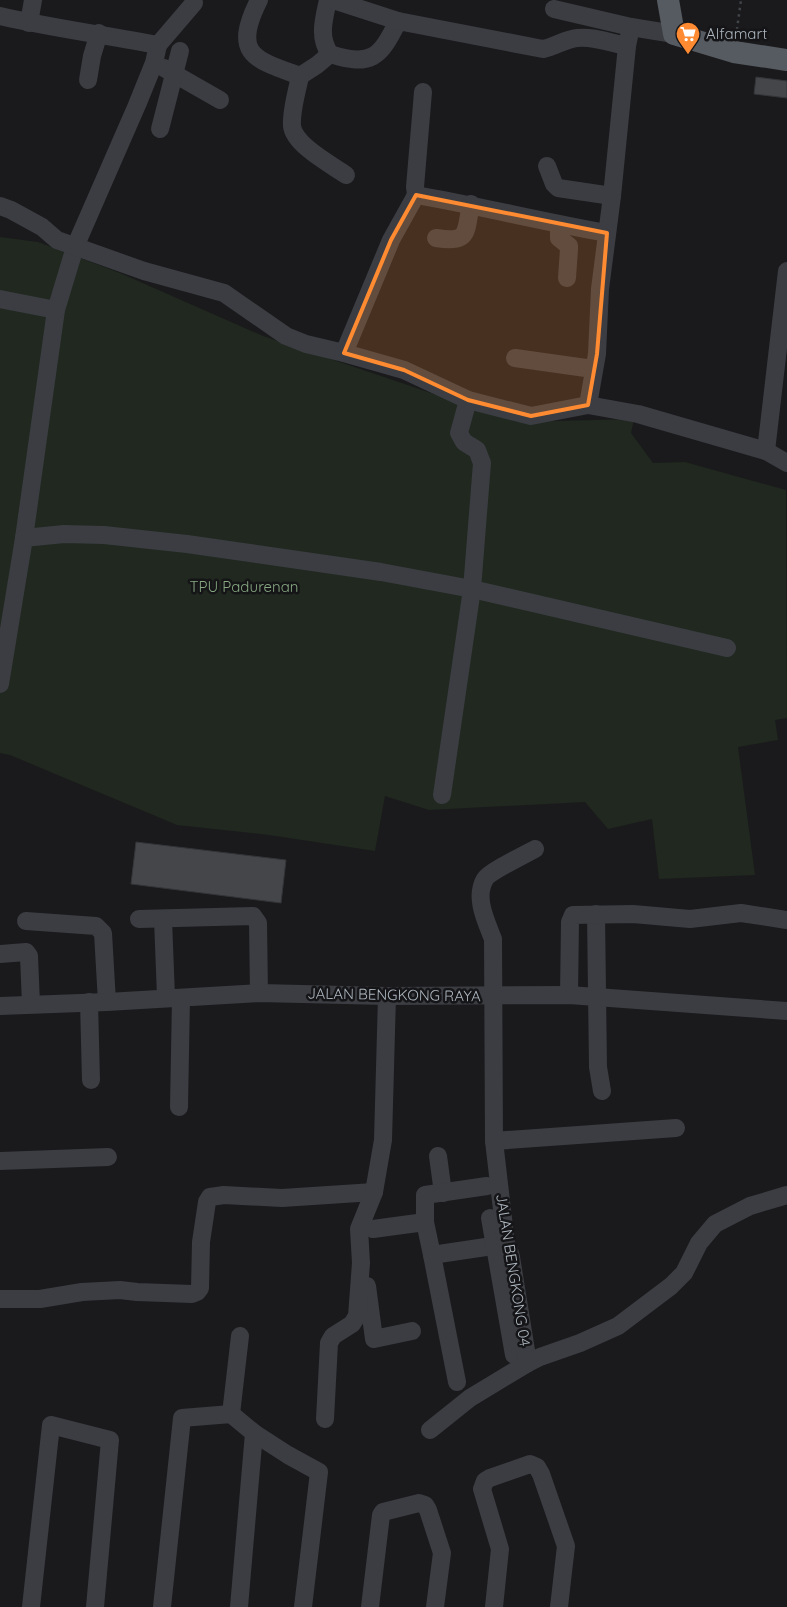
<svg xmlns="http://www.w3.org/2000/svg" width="787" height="1607" viewBox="0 0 787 1607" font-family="Quicksand,sans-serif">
<rect width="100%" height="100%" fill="#1a1a1c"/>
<polygon fill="#20281f" points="0,237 38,242 120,273 263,336 517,422 634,419 631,433 653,463 685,462 786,490 787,718 775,720 778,740 738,747 755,875 659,879 652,819 608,829 585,802 429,810 385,796 375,851 269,835 177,825 10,755 0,753"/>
<g fill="#444649" stroke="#343539">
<polygon points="756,77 787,81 787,98 754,94"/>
<polygon points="136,842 286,860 281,903 131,884"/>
</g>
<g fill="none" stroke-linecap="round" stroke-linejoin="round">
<polyline stroke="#404549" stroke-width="2.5" stroke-dasharray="2.5 4" stroke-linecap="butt" points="736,36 741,0"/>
<g stroke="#3b3d42" stroke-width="18">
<path d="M259 0C232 54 253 59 300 76L317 65 330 54C371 67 380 58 398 21L543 49C555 47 565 39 577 38 593 36 611 43 627 46"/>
<path d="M328 0C324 19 318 37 330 54"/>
<polyline points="333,0 398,21"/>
<polyline points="554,9 631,27 674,34"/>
<path d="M0 16C52 28 105 35 158 45L154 63 137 105 75 247 56 310 24 538 0 684"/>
<polyline points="29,23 33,0"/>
<polyline points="158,45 194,3"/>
<polyline points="164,68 220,100"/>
<path d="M300 76C297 92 291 110 292 126 294 145 332 165 346 175"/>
<polyline points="88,80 92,56 99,33"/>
<path d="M423 92 415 187 416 195C480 206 543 222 607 233"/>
<polyline points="160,129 180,51"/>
<polyline points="547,166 554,184 558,188 612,196"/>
<polyline points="0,206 11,210 42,227 57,240 144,271 224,293 286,336 306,344 344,353 404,370 468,400 531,416 588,405 638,414 766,451 787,463"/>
<polyline points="559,225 559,238 569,246 569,249 567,278"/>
<path d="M436 238C470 243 465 233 471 204"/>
<polyline points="0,299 56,310"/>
<polyline points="344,353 391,240 416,195"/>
<polyline points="515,358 593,369"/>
<polyline points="588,405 597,354 600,289 612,196 627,46 631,27"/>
<polyline points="766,451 787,271"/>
<polyline points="24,538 64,534 104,535 187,544 381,572 472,589 727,648"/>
<polyline points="442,795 472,589 482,463 477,450 464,442 459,433 468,400"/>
<polyline points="596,914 598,1067 602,1091"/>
<polyline points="139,919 253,916 258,923 259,993"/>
<polyline points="163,919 166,997"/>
<polyline points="26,921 96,926 103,933 107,1002"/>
<polyline points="0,954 26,952 29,956 31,1004"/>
<polyline points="569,995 570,922 573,915 633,914 690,919 741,913 787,920"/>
<polyline points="89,1002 91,1080"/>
<polyline points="0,1006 107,1002 259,993 387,996 569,995 787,1011"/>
<polyline points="179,1107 181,998"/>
<polyline points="494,1141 676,1128"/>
<polyline points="438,1156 443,1193"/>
<polyline points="0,1161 108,1157"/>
<polyline points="487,1186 425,1195 425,1222 432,1255 506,1244"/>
<polyline points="490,1218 514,1355"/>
<polyline points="373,1229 425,1222"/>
<polyline points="432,1255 457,1382"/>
<polyline points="367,1286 374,1339 412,1331"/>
<polyline points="0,1299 40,1299 82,1292 120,1290 137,1292 192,1294 197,1292 200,1288 201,1242 207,1202 210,1197 224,1195 282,1198 374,1192"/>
<path d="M528 1363 511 1257 509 1250 506 1244 494 1141 493 939C486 921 474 897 485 879 489 872 526 854 535 849"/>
<polyline points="231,1414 240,1336"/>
<polyline points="325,1419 329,1343 333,1336 352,1324 357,1316 361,1263 359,1229 374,1192 383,1140 387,996"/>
<polyline points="430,1430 470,1398 528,1363 540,1357 580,1343 618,1326 671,1286 684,1273 699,1243 715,1224 750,1206 787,1195"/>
<polyline points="254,1433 288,1455 319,1472 303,1607"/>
<polyline points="31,1607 51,1425 110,1440 95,1607"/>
<polyline points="162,1607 182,1418 231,1414 254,1433 239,1607"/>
<polyline points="370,1607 381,1515 383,1512 419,1503 425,1505 428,1510 442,1553 435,1607"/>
<polyline points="494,1607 500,1549 482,1489 485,1481 490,1478 530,1464 537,1467 541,1474 566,1546 559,1607"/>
</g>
<polyline stroke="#565b61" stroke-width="22" points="668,0 674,34 734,52 787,60"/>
</g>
<path fill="#fe8b31" fill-opacity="0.2" stroke="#fe8b31" stroke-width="4" stroke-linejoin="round" d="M416 195 607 233 597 354 588 405 531 416 468 400 404 370 344 353 391 240Z"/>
<defs>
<symbol id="supermarket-pin" viewBox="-11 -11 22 30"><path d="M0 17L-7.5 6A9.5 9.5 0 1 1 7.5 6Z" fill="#fe8b31" stroke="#151518"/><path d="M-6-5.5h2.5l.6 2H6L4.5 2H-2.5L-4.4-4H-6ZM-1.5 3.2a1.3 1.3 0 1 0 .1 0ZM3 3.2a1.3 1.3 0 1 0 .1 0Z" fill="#fff"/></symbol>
</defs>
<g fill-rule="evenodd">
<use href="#supermarket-pin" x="674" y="20" width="28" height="38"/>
</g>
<g text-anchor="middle" stroke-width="5" stroke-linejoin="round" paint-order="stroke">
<g font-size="15" fill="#acb5bd" stroke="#151518" text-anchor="start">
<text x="706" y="39">Alfamart</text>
</g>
<g font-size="15" fill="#88a982" stroke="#151518">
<text x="244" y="592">TPU Padurenan</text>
</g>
<g font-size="15" fill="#acb5bd" stroke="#151518">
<text transform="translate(394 995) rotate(1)" y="5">JALAN BENGKONG RAYA</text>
<text transform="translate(513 1270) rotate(81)" y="5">JALAN BENGKONG 04</text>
</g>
</g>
</svg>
